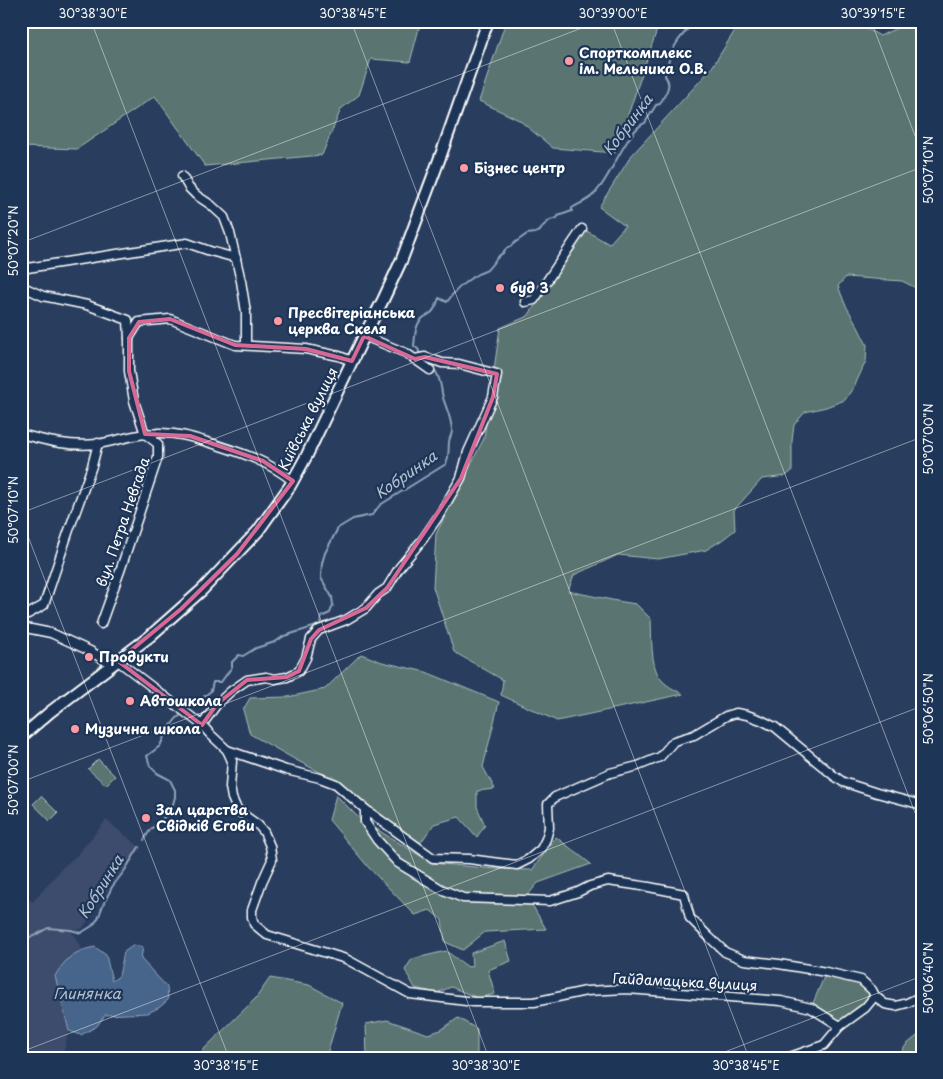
<svg xmlns="http://www.w3.org/2000/svg" width="943" height="1079" viewBox="0 0 943 1079" font-family="'Playpen Sans',sans-serif">
<rect width="100%" height="100%" fill="#293d5f"/>
<filter id="ink" filterUnits="userSpaceOnUse"><feTurbulence type="fractalNoise" baseFrequency=".02" numOctaves="2"/><feDisplacementMap in="SourceGraphic" scale="10" xChannelSelector="R" yChannelSelector="G"/><feConvolveMatrix kernelMatrix="1 2 1 2 8 2 1 2 1" color-interpolation-filters="sRGB"/></filter>
<g filter="url(#ink)">
<polygon fill="#3c4b6c" points="106,820 141,848 113,882 82,929 71,930 82,949 69,958 58,992 69,1031 62,1058 21,1058 21,894 33,902 62,868 78,854"/>
<g fill="#5a7471" stroke="#acbab8">
<polygon points="21,21 421,21 410,62 371,59 359,95 341,109 322,155 205,166 155,96 77,149 21,147"/>
<polygon points="506,21 660,21 615,153 553,148 519,120 479,101"/>
<path d="M738 21H857V23L880 36 911 21H922V289L916 288 902 281 846 277 838 286 845 304 857 325 867 345 866 361 855 385 845 400 826 407 805 412 794 425 792 441V471L786 476 762 479 734 510 735 530 722 540 706 550 658 559 618 555 574 575 568 591 617 601 636 604 651 619C652 636 650 665 660 678 666 686 675 690 683 694L557 721 501 695 503 680 454 652 433 587 436 534 484 438 500 328 528 316 585 230 609 244 625 226 599 207 631 156 711 69 734 32Z"/>
<polygon points="361,654 382,662 426,672 499,702 483,767 495,789 477,791 477,807 485,825 477,837 459,817 434,824 419,845 370,810 341,783 296,760 250,734 243,710 250,698 288,697 325,689"/>
<polygon points="98,759 115,776 106,785 88,769"/>
<polygon points="336,795 360,819 432,863 495,869 532,870 556,837 591,864 538,883 527,896 546,929 485,932 463,950 445,942 442,920 430,910 415,915 369,868 329,820"/>
<polygon points="41,796 58,813 50,821 33,804"/>
<polygon points="505,941 511,961 488,970 495,994 478,998 451,987 437,993 415,988 405,970 412,959 446,951 468,967 472,966 471,953"/>
<polygon points="826,972 861,980 875,996 840,1026 811,1008"/>
<polygon points="270,978 309,985 342,1003 326,1058 182,1058 199,1054 256,998"/>
<polygon points="458,1018 477,1029 477,1058 367,1058 366,1024 387,1020 428,1034 441,1030"/>
<polygon points="922,1032 922,1058 898,1058 906,1045"/>
</g>
<path fill="#46658b" stroke="#90a3b9" d="M134 945 143 947 141 959 167 987 168 1000 160 1007 148 1013 105 1015 97 1026 81 1035 69 1031 55 976C66 958 74 951 95 947L106 955 112 981 119 976 124 952Z"/>
<g fill="none" stroke-linecap="round" stroke-linejoin="round">
<g stroke="#90a3b9" stroke-width="2">
<path d="M421 356 418 349 414 346C415 337 415 325 422 319 424 316 429 315 432 312 436 308 437 303 439 298L447 302C455 290 464 282 476 275 479 273 484 272 487 270 493 264 497 256 503 253L504 251 508 247H510L513 244 527 234 535 233 540 231 543 226 550 220 557 218 558 216 572 211V208C584 201 592 199 600 187 611 174 630 127 645 123L656 105 660 104C665 94 673 85 665 76 668 63 670 52 678 41 683 34 689 29 693 21"/>
<path d="M187 710 211 691 213 682H221L232 667V662L239 655 243 656 256 648 275 642 284 636 320 625 321 617 330 613 333 605 332 597 321 578 322 563 325 553 338 528 353 519 372 515 380 505 446 464C450 454 448 451 449 442 449 438 452 435 452 431 452 420 446 407 443 398 441 389 441 380 436 372 433 367 429 364 424 362"/>
<polyline points="144,840 150,830 171,811 175,797 175,790 170,780 157,773 150,766 147,756 160,746 166,732 176,719 183,713"/>
<polyline points="21,940 25,938 34,936 48,928 71,930 81,933 92,926 98,919 103,905 112,887 125,870 139,847"/>
</g>
<defs>
<g id="minor">
<polyline points="182,176 189,188 196,195 211,205 224,217 230,233 241,281 246,312 246,345"/>
<polyline points="21,269 187,243 210,251 236,258"/>
<polyline points="21,286 43,296 87,305 128,320 129,338 129,371 134,401 145,434 158,444 158,457 120,571 101,624"/>
<polyline points="525,302 534,300 582,229"/>
<polyline points="364,336 406,353 430,370"/>
<polyline points="129,338 139,322 170,319 235,345 306,349 339,356 352,361"/>
<path d="M21 434C46 441 71 447 97 444 117 441 137 433 157 433 179 432 197 439 217 445 245 454 269 462 293 481"/>
<polyline points="21,615 28,614 44,605 68,533 92,466 98,443"/>
<polyline points="21,627 51,633 90,651 113,665"/>
<polyline points="118,661 202,725 210,734 227,750 286,770 320,778 336,784 365,809 365,822 377,840 398,863 441,889 463,898 550,901 578,892 590,886 608,881 649,887 684,894 690,918 709,937 725,952 744,960 779,964 826,972 861,980 872,990 875,996 885,1004 896,1006 907,1003 922,996"/>
<polyline points="202,725 217,704 231,691 247,680 266,677 275,679 287,677 299,671 306,658 311,639 319,630 346,620 366,608 378,594 387,588 399,568 423,539 440,514 461,478 468,452 493,397 497,374 459,364 442,363 425,357 415,359"/>
<polyline points="227,750 232,761 230,787 232,798 236,807 241,813 258,825 264,832 270,846 272,860 262,882 252,910 252,917 254,924 267,935 346,959 410,994 474,1002 534,1002 586,991 627,989 667,992 781,1001 811,1008 840,1026 865,1008 875,996"/>
<polyline points="365,809 433,858 469,859 499,863 517,865 529,859 541,849 546,839 549,828 548,804 555,797 610,773 638,766 660,757 674,741 694,735 726,716 736,713 747,715 761,720 775,727 833,775 843,782 877,793 922,805"/>
<polyline points="787,1058 824,1045 840,1026"/>
</g>
<polyline id="major" points="21,737 50,712 149,637 202,590 258,531 290,486 307,455 364,336 383,300 402,259 442,152 488,21"/>
</defs>
<use href="#minor" stroke="#fff" stroke-width="11"/>
<use href="#major" stroke="#fff" stroke-width="14"/>
<use href="#minor" stroke="#1d3557" stroke-width="8"/>
<use href="#major" stroke="#1d3557" stroke-width="10"/>
</g>
</g>
<path fill="none" stroke="#d76994" stroke-width="4" stroke-linejoin="round" d="M170 319 235 345 306 349 352 361 364 336 415 359 425 357 497 374 493 397 461 478 387 588 366 608 319 630 311 639 299 671 287 677 247 680 217 704 202 725 118 661 181 609 237 554 293 481 263 461 190 436 145 434 129 371V338L139 322Z"/>
<path fill="none" stroke="#fff" stroke-width="1" stroke-opacity="0.45" d="M91 21 489 1058M351 21 749 1058M611 21 922 831M871 21 922 154M21 243 600 21M21 513 922 167M21 518 229 1058M21 782 922 437M21 1052 922 706M709 1058 922 976"/>
<g fill="#ff9aa2" stroke="#1d3557" stroke-width="2">
<circle cx="569" cy="61" r="5"/>
<circle cx="464" cy="168" r="5"/>
<circle cx="500" cy="288" r="5"/>
<circle cx="278" cy="321" r="5"/>
<circle cx="89" cy="657" r="5"/>
<circle cx="130" cy="701" r="5"/>
<circle cx="75" cy="729" r="5"/>
<circle cx="146" cy="818" r="5"/>
</g>
<g text-anchor="middle" stroke-width="4.5" stroke-linejoin="round" paint-order="stroke">
<g font-size="14" font-weight="bold" fill="#fff" stroke="#1d3557" text-anchor="start">
<text x="579" y="58">Спорткомплекс<tspan x="579" dy="16">ім. Мельника О.В.</tspan></text>
<text x="474" y="173">Бізнес центр</text>
<text x="510" y="293">буд 3</text>
<text x="288" y="318">Пресвітеріанська<tspan x="288" dy="16">церква Скеля</tspan></text>
<text x="99" y="662">Продукти</text>
<text x="140" y="706">Автошкола</text>
<text x="85" y="734">Музична школа</text>
<text x="156" y="815">Зал царства<tspan x="156" dy="16">Свідків Єгови</tspan></text>
</g>
<g font-size="14" fill="#fff" stroke="#1d3557">
<text transform="translate(308 419) rotate(-63)" y="5">Київська вулиця</text>
<text transform="translate(123 522) rotate(-71)" y="5">вул. Петра Невгада</text>
<text transform="translate(685 982) rotate(3)" y="5">Гайдамацька вулиця</text>
</g>
<g font-size="15" font-style="italic" fill="#b5c1d1" stroke="#1d3557">
<text transform="translate(628 125) rotate(-53)" y="5">Кобринка</text>
<text transform="translate(406 475) rotate(-35)" y="5">Кобринка</text>
<text transform="translate(101 887) rotate(-58)" y="5">Кобринка</text>
<text x="87" y="999">Глинянка</text>
</g>
</g>
<rect width="943" height="1079" fill="none" stroke="#1d3557" stroke-width="55"/>
<rect x="28" y="28" width="888" height="1024" fill="none" stroke="#fff" stroke-width="2"/>
<g font-size="12" text-anchor="middle" fill="#fff">
<text x="93" y="18">30°38'30"E</text>
<text x="353" y="18">30°38'45"E</text>
<text x="613" y="18">30°39'00"E</text>
<text x="873" y="18">30°39'15"E</text>
<text transform="translate(929 170) rotate(-90)" y="4">50°07'10"N</text>
<text transform="translate(14 241) rotate(-90)" y="4">50°07'20"N</text>
<text transform="translate(929 439) rotate(-90)" y="4">50°07'00"N</text>
<text transform="translate(14 510) rotate(-90)" y="4">50°07'10"N</text>
<text transform="translate(929 709) rotate(-90)" y="4">50°06'50"N</text>
<text transform="translate(14 780) rotate(-90)" y="4">50°07'00"N</text>
<text transform="translate(929 978) rotate(-90)" y="4">50°06'40"N</text>
<text x="226" y="1070">30°38'15"E</text>
<text x="486" y="1070">30°38'30"E</text>
<text x="746" y="1070">30°38'45"E</text>
</g>
</svg>
